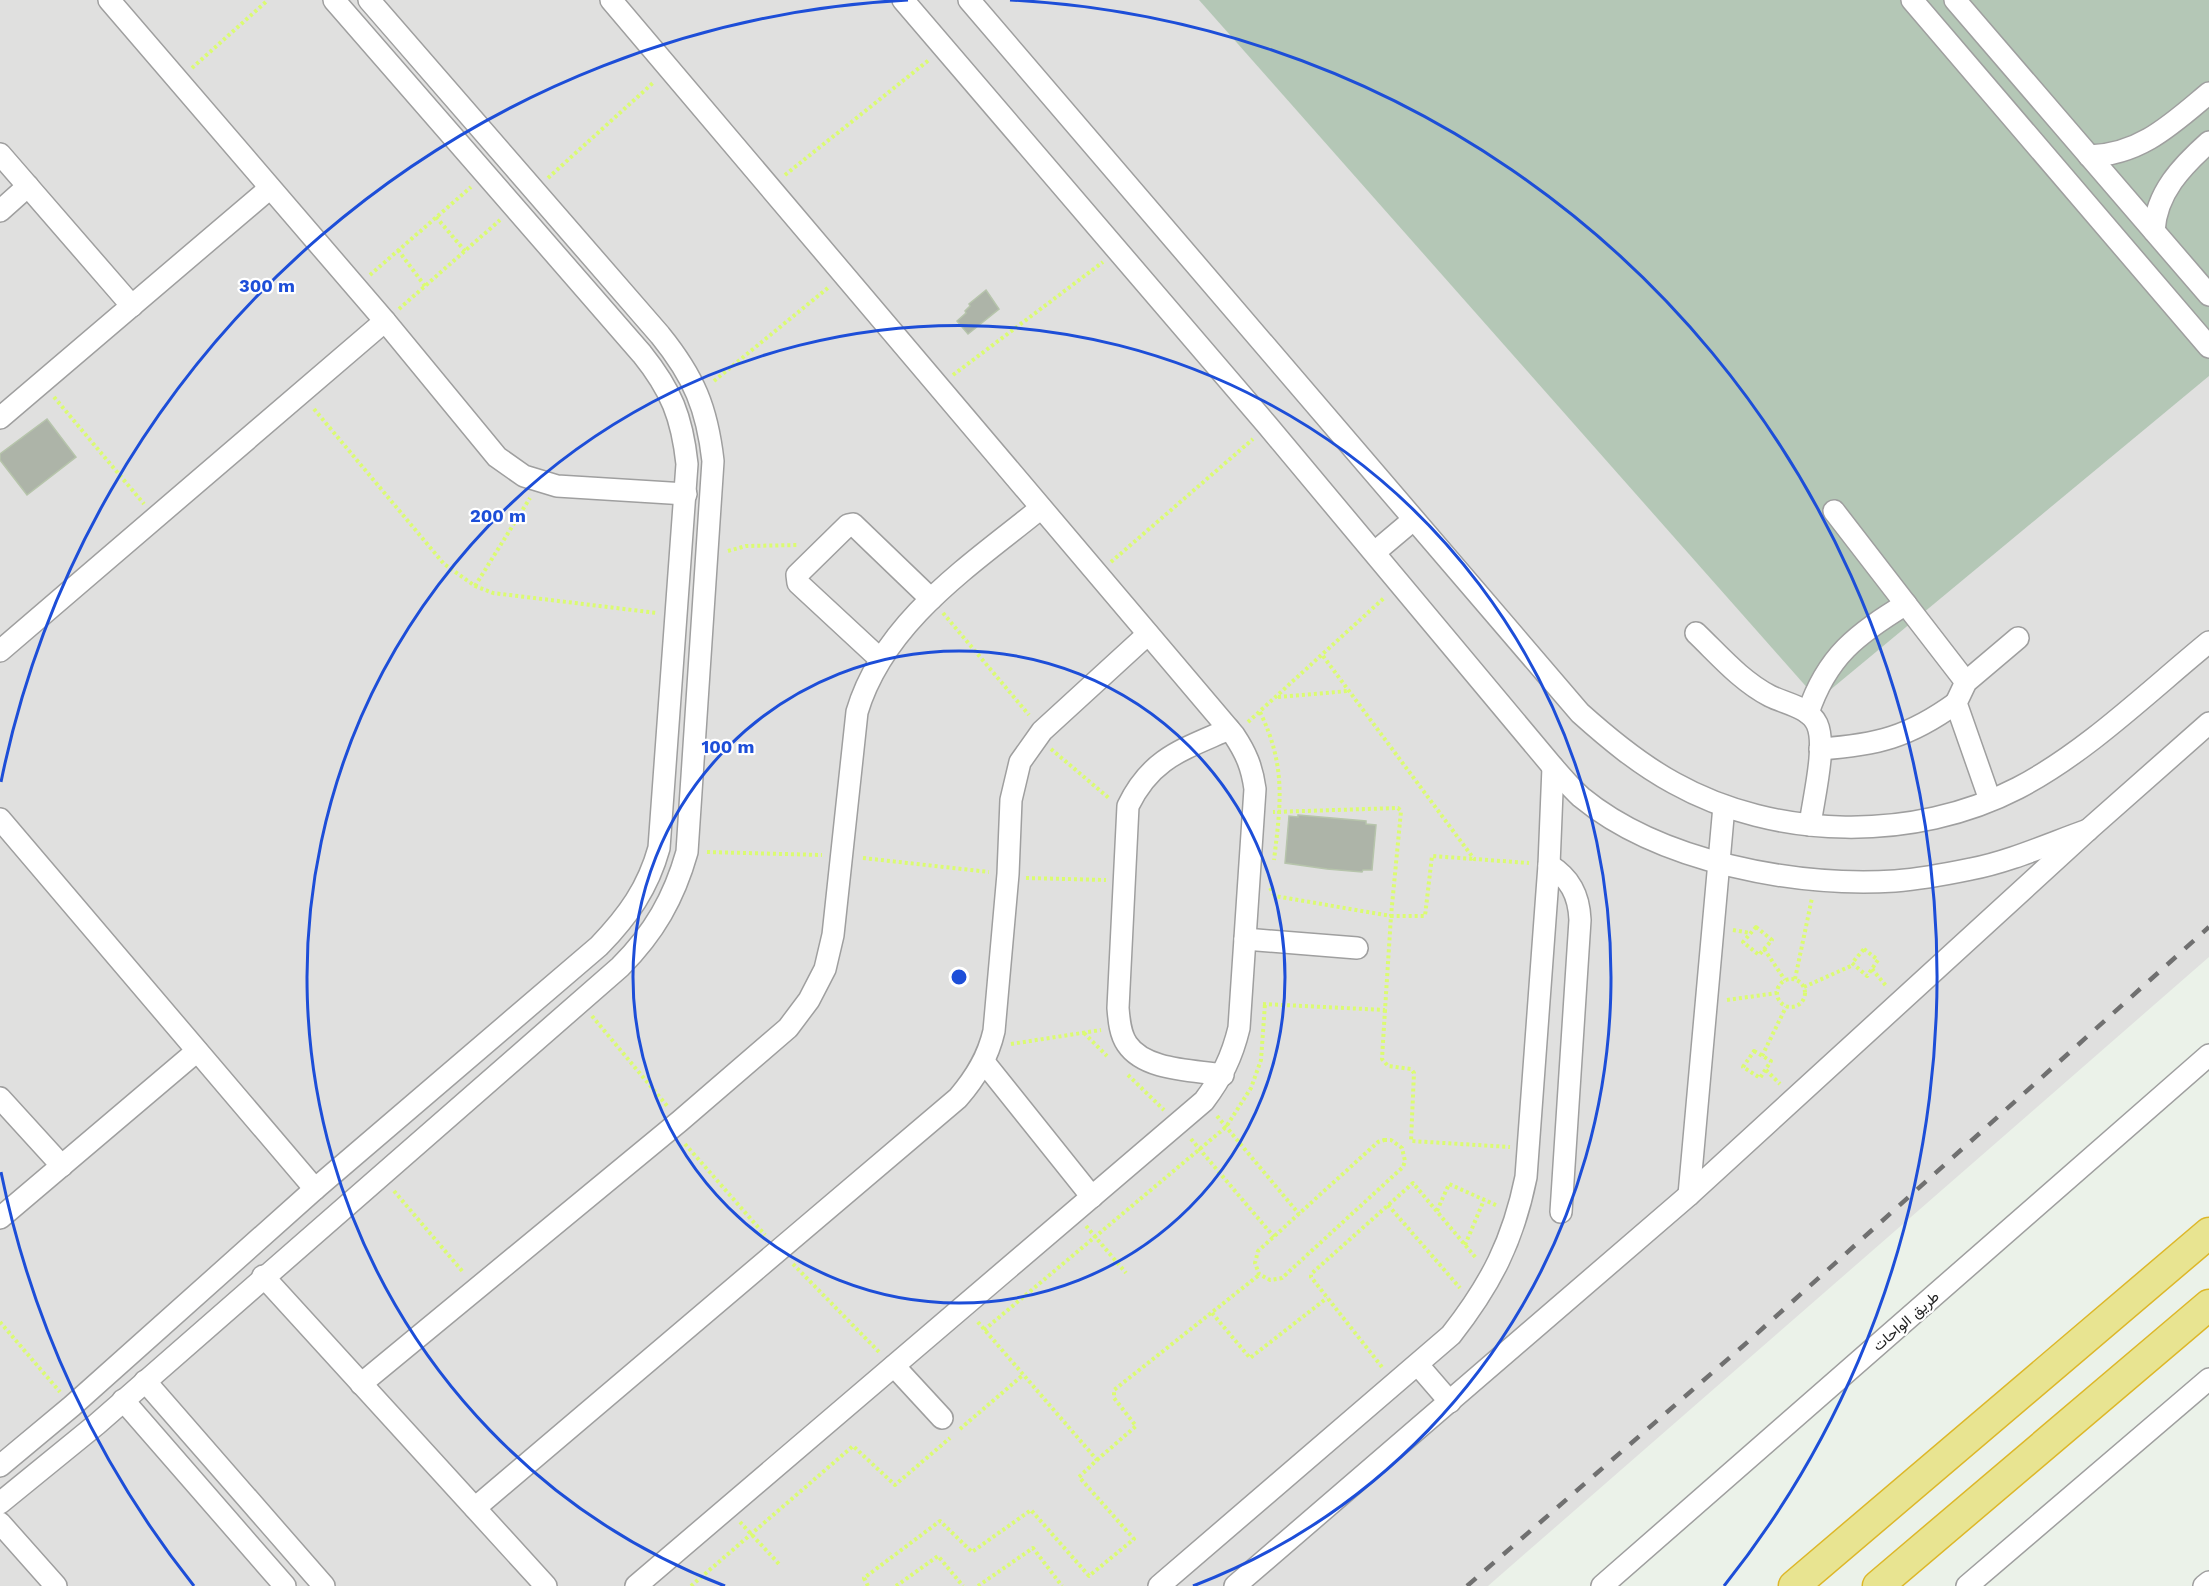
<svg xmlns="http://www.w3.org/2000/svg" width="2209" height="1586" viewBox="0 0 2209 1586" font-family="'Work Sans',Vazirmatn,sans-serif">
<rect width="100%" height="100%" fill="#ebf2e9"/>
<polygon fill="#e0e0df" points="0,0 2209,0 2209,957 1488,1586 0,1586"/>
<polygon fill="#b4c7b6" points="1199,0 2209,0 2209,376 1818,700"/>
<g fill="#adb4a8" stroke="#b6c4ab" stroke-width="1.5">
<polygon points="986,290 999,309 968,334 957,321 966,313 965,311 970,306 969,304"/>
<polygon points="47,419 76,457 27,495 0,460 0,454"/>
<polygon points="1298,815 1366,821 1366,824 1376,825 1372,870 1363,870 1362,872 1327,869 1285,863 1289,816 1298,817"/>
</g>
<g fill="none" stroke-linecap="round" stroke-linejoin="round">
<defs>
<g id="minor">
<polyline points="109,0 385,321 497,457 524,476 557,486 686,494"/>
<path d="M611 0 1234 735C1246 753 1252 767 1255 789L1239 1028C1232 1057 1222 1077 1204 1101L636 1586"/>
<path d="M903 0 1268 426 1553 767C1562 777 1571 788 1581 797 1660 862 1795 887 1895 881 1920 879 1947 874 1971 869 2009 862 2051 843 2088 830"/>
<path d="M969 0 1580 713C1609 739 1639 764 1674 783 1776 840 1914 842 2018 788 2087 752 2149 691 2209 642"/>
<polyline points="1912,0 2209,347"/>
<polyline points="1955,0 2209,295"/>
<polyline points="0,154 132,306"/>
<path d="M2089 156C2140 155 2172 124 2209 93"/>
<polyline points="0,211 28,186"/>
<path d="M2154 231C2156 193 2182 166 2209 142"/>
<polyline points="0,418 270,188"/>
<polyline points="1834,511 1966,682"/>
<polyline points="1375,552 1413,520"/>
<path d="M1696 633C1719 655 1741 681 1770 696 1786 704 1809 707 1817 724 1827 746 1813 800 1810 825"/>
<polyline points="0,651 385,321"/>
<polyline points="880,659 798,583 797,575 848,525 853,524 931,599"/>
<path d="M1808 713C1827 656 1857 634 1906 604"/>
<path d="M1820 749C1877 745 1909 737 1956 703"/>
<polyline points="1990,800 1956,703 1966,682 2018,638"/>
<polyline points="0,819 315,1189"/>
<path d="M1549 865C1570 878 1579 895 1580 920L1561 1212"/>
<polyline points="1245,939 1357,948"/>
<polyline points="984,1062 1092,1197"/>
<path d="M1223 1075C1194 1070 1145 1071 1127 1044 1120 1034 1119 1020 1118 1008L1128 806C1151 758 1182 750 1229 729"/>
<polyline points="0,1098 62,1166"/>
<polyline points="1689,1195 1724,806"/>
<polyline points="0,1218 197,1051"/>
<polyline points="263,1276 546,1586"/>
<polyline points="1418,1365 1450,1402"/>
<polyline points="894,1366 942,1418"/>
<polyline points="145,1381 324,1586"/>
<path d="M361 1384 680 1121 788 1028 809 1000 825 969 833 935 857 712C884 621 971 565 1041 508"/>
<polyline points="123,1400 285,1586"/>
<path d="M0 1466 72 1406 315 1189 599 946C628 916 648 888 659 848L687 464C682 417 671 390 642 354L334 0"/>
<path d="M0 1503 97 1424 620 967C654 933 674 898 687 852L713 461C707 408 694 377 660 335L369 0"/>
<path d="M475 1508 958 1098C976 1077 988 1057 994 1031L1008 874 1011 800 1020 762 1042 731 1148 634"/>
<polyline points="0,1523 56,1586"/>
<path d="M1159 1586 1451 1335C1491 1284 1513 1241 1526 1177L1549 865 1553 767"/>
<polyline points="1235,1586 1689,1195 2088,830 2209,723"/>
<polyline points="1602,1586 2209,1055"/>
<polyline points="1967,1586 2209,1379"/>
<polyline points="2204,1586 2209,1582"/>
</g>
<g id="highway">
<polyline points="1794,1586 2209,1233"/>
<polyline points="1878,1586 2209,1305"/>
</g>
</defs>
<use href="#minor" stroke="#9f9f9f" stroke-width="24"/>
<use href="#highway" stroke="#ddb729" stroke-width="33"/>
<g stroke="#dbfb71" stroke-width="4" stroke-dasharray="3 3" stroke-linecap="butt">
<polyline points="192,68 268,0"/>
<polyline points="785,175 929,60"/>
<polyline points="548,178 654,82"/>
<polyline points="436,217 465,251"/>
<polyline points="398,250 425,286"/>
<polyline points="370,275 471,187"/>
<polyline points="399,309 500,220"/>
<polyline points="953,375 1103,262"/>
<polyline points="714,381 829,287"/>
<polyline points="54,397 144,504"/>
<polyline points="314,409 444,564 475,586 493,593 657,613"/>
<polyline points="728,551 746,546 798,545"/>
<polyline points="1111,562 1253,439"/>
<polyline points="475,586 530,498"/>
<polyline points="943,613 1029,715"/>
<polyline points="1323,656 1474,859 1529,863"/>
<polyline points="1278,697 1348,691"/>
<path d="M1260 712C1286 766 1281 802 1274 860"/>
<polyline points="1248,722 1384,598"/>
<polyline points="1051,749 1110,799"/>
<polyline points="707,852 822,855"/>
<polyline points="863,858 989,872"/>
<polyline points="1026,878 1106,880"/>
<polyline points="1270,888 1275,896 1391,916 1401,811 1398,808 1273,812"/>
<polygon points="1756,927 1772,940 1759,955 1743,942"/>
<polyline points="1733,930 1750,933"/>
<polyline points="1764,949 1785,980"/>
<polygon points="1864,949 1878,960 1867,976 1852,963"/>
<polyline points="1872,969 1887,987"/>
<circle cx="1791" cy="993" r="14"/>
<polyline points="1795,979 1812,898"/>
<polyline points="1804,987 1853,965"/>
<polyline points="1727,1000 1777,993"/>
<polyline points="1263,1004 1385,1010 1391,916 1425,916 1432,856 1474,859"/>
<polyline points="1385,1010 1382,1059 1388,1066 1411,1069 1414,1073 1411,1141 1510,1147"/>
<polyline points="592,1016 668,1107"/>
<polyline points="1084,1033 1107,1056"/>
<polyline points="1011,1044 1101,1030"/>
<polygon points="1754,1051 1771,1061 1760,1078 1743,1067"/>
<polyline points="1762,1056 1786,1007"/>
<polyline points="1766,1070 1780,1084"/>
<polyline points="1128,1075 1164,1110"/>
<polyline points="1217,1116 1299,1214"/>
<polyline points="1191,1139 1274,1237"/>
<polygon points="1384,1140 1391,1140 1402,1148 1405,1161 1403,1167 1282,1278 1270,1280 1259,1274 1255,1263 1258,1251 1378,1142"/>
<polyline points="685,1144 765,1235"/>
<polyline points="394,1191 463,1272"/>
<polyline points="1388,1205 1460,1288"/>
<polyline points="1437,1211 1449,1184 1498,1206"/>
<polyline points="1086,1226 1126,1273"/>
<polyline points="1465,1245 1484,1200"/>
<polyline points="793,1264 880,1353"/>
<polyline points="1212,1313 1250,1358 1327,1298"/>
<polyline points="0,1322 60,1392"/>
<polyline points="984,1330 1226,1127 1251,1088 1261,1060 1265,1004"/>
<polyline points="1382,1367 1311,1277 1311,1274 1413,1183 1476,1258"/>
<polyline points="960,1429 1023,1375"/>
<polyline points="1097,1460 1136,1426 1114,1398 1114,1390 1259,1275"/>
<polyline points="740,1522 779,1564"/>
<polyline points="691,1586 853,1446 895,1485 950,1438"/>
<polyline points="868,1586 864,1578 940,1521 972,1552 1031,1510 1089,1576 1134,1539 1079,1477 1097,1460 977,1321"/>
<polyline points="896,1586 938,1556 963,1586"/>
<polyline points="978,1586 1033,1548 1062,1586"/>
</g>
<use href="#minor" stroke="#fff" stroke-width="21"/>
<use href="#highway" stroke="#e8e491" stroke-width="30"/>
<polyline stroke="#707070" stroke-width="4.5" stroke-dasharray="12 12" stroke-linecap="butt" points="1467,1586 1743,1346 2209,927"/>
</g>
<g fill="none" stroke="#1d4ed8" stroke-width="3">
<circle cx="959" cy="977" r="326"/>
<path d="M725 1586A652 652 0 1 1 1193 1586"/>
<path d="M194 1586A978 978 0 0 1 1 1172M1 782A978 978 0 0 1 908 0M1010 0A978 978 0 0 1 1724 1586"/>
</g>
<g text-anchor="middle" stroke-width="4.5" stroke-linejoin="round" paint-order="stroke">
<g font-size="15" fill="#222" stroke="#fff">
<text transform="translate(1906 1321) rotate(-41)" y="5">طريق الواحات</text>
</g>
</g>
<circle cx="959" cy="977" r="9" fill="#1d4ed8" stroke="#fff" stroke-width="3"/>
<g font-size="18" text-anchor="middle" font-weight="bold" fill="#1d4ed8" stroke="#fff" stroke-width="4.5" stroke-linejoin="round" paint-order="stroke">
<text x="267" y="292">300 m</text>
<text x="498" y="522">200 m</text>
<text x="728" y="753">100 m</text>
</g>
</svg>
